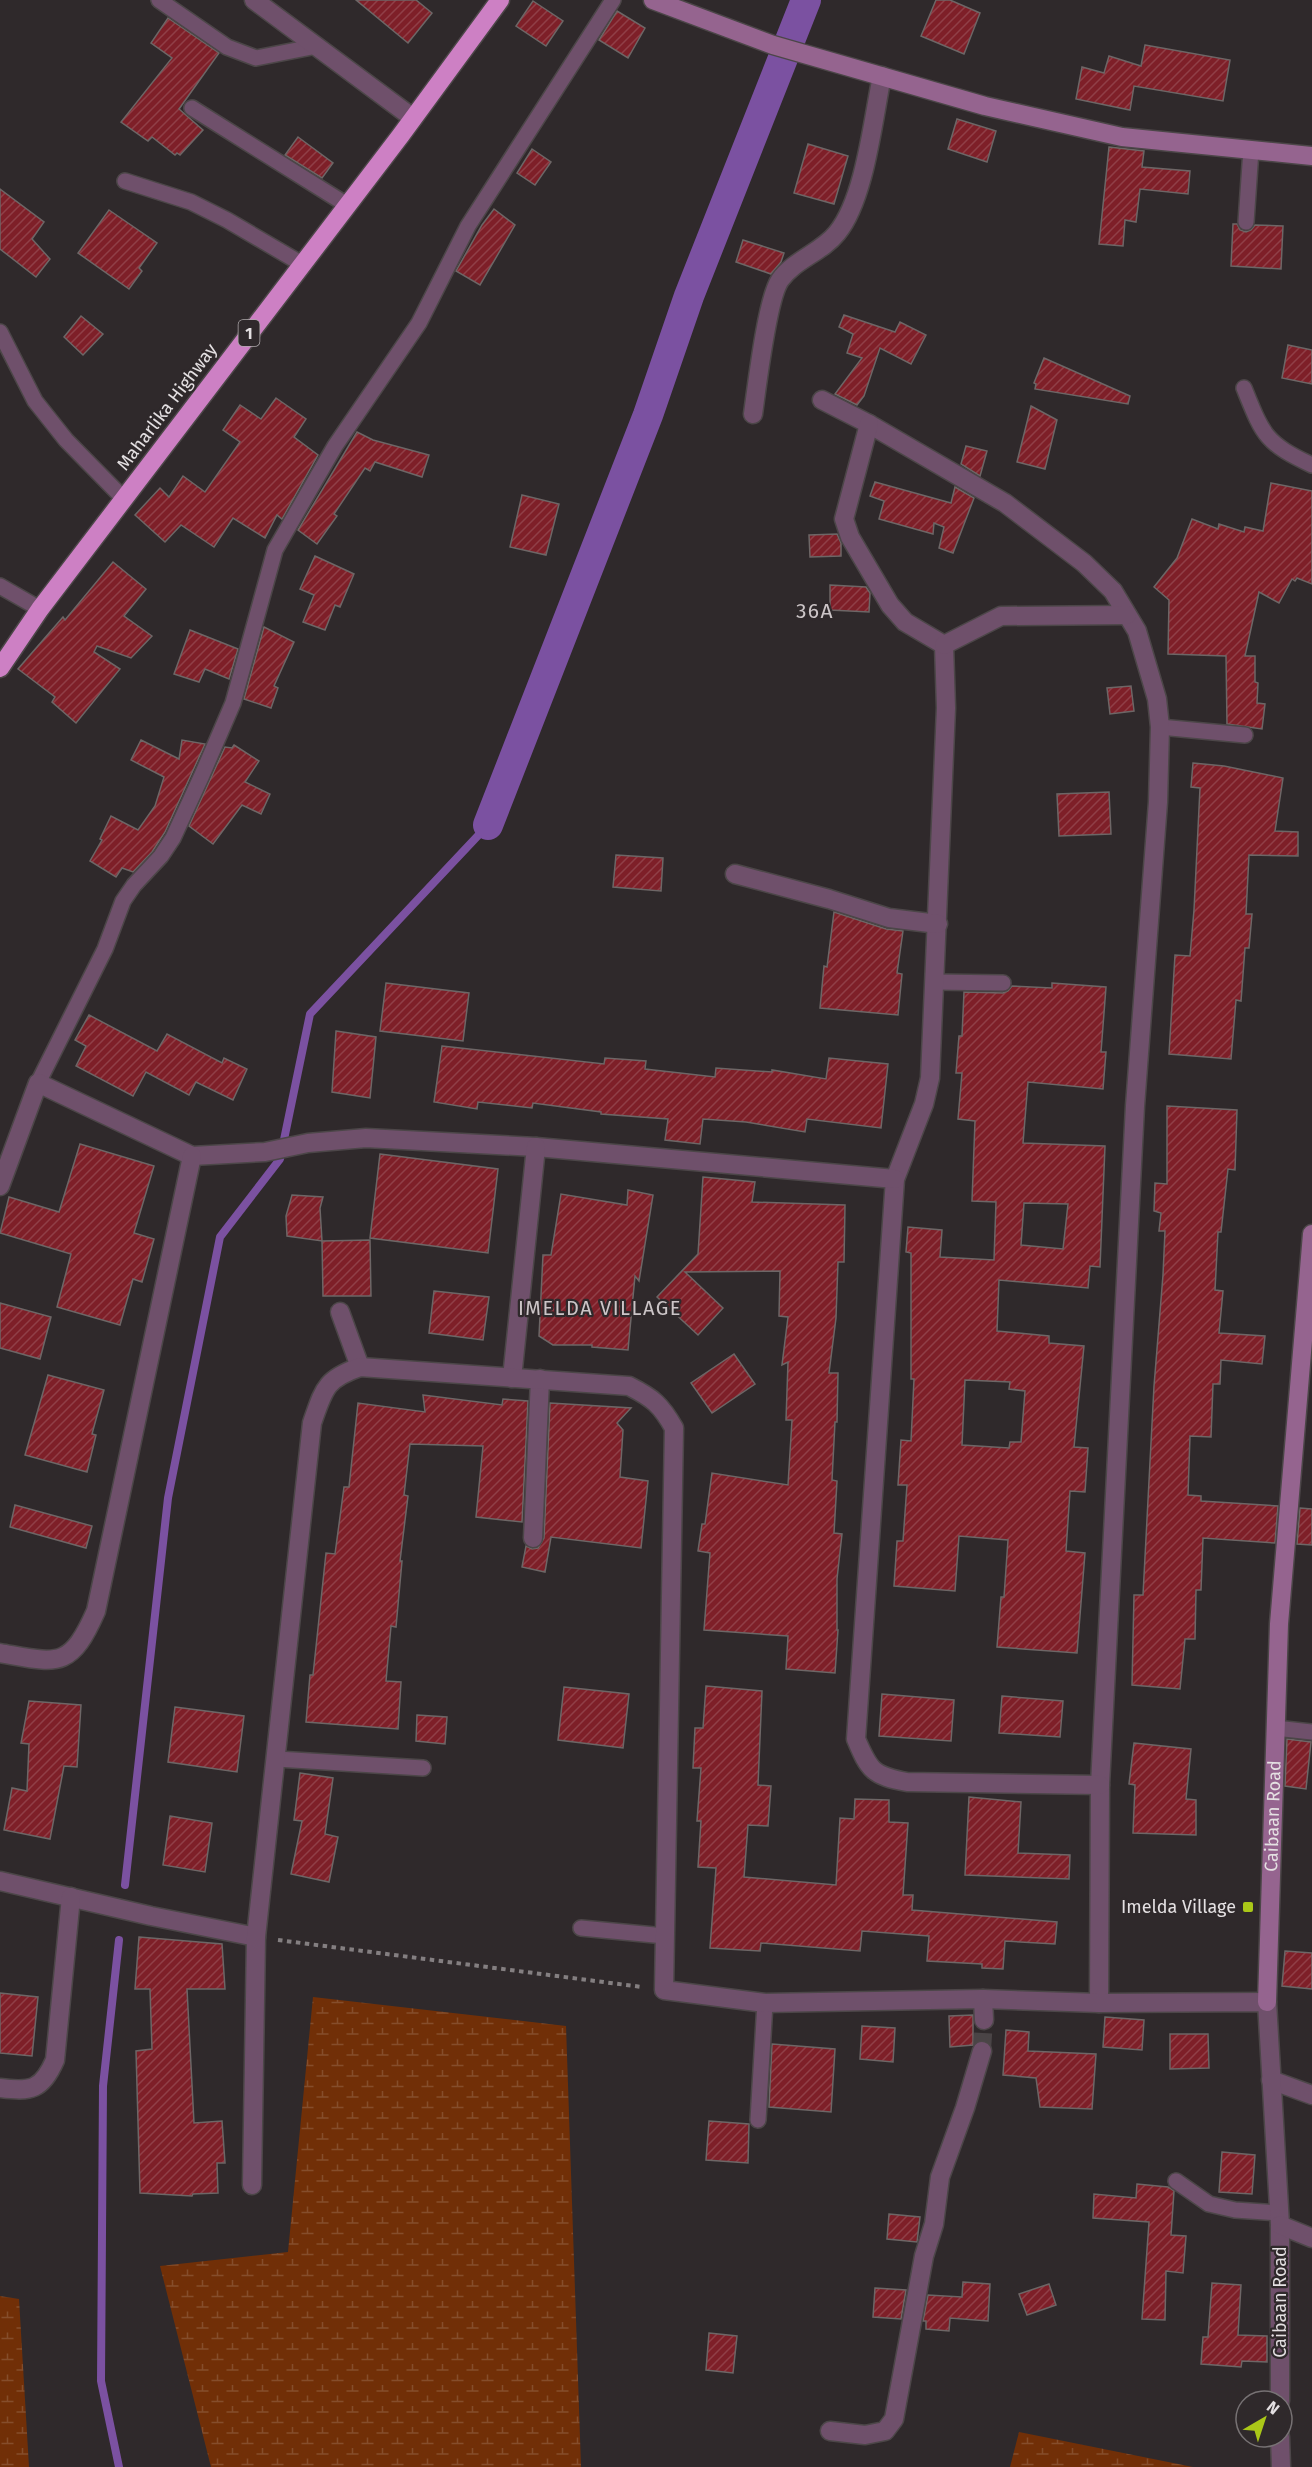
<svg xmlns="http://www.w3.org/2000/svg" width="1312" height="2467" viewBox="0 0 1312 2467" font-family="'Fira Sans',sans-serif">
<defs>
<pattern id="wetland-marsh" width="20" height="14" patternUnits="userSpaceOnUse" patternTransform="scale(1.5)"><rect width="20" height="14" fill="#712f07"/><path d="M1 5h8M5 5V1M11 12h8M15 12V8" fill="none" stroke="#854d2b"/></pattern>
<pattern id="building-hatch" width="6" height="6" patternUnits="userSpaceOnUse" patternTransform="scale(1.5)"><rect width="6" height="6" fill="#7e1f28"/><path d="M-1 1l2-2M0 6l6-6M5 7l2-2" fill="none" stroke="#903f47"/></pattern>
</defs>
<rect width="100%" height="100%" fill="#2f292b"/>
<g fill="url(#wetland-marsh)">
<polygon points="313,1997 566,2026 581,2467 211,2467 160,2266 288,2252"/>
<polygon points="0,2296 19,2299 29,2467 0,2467"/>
<polygon points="1019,2432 1193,2467 1010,2467"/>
</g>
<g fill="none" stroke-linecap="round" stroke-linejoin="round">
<g stroke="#7b51a1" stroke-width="8">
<polyline points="125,1885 168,1498 220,1237 280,1159 310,1014 488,825"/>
<polyline points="119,2467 101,2381 103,2086 119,1940"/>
</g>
<polyline stroke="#7b51a1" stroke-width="30" points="488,825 648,415 689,296 806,0"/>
</g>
<g fill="url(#building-hatch)" stroke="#6d6666" stroke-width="1.5" fill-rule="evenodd">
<polygon points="356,0 416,0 432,13 408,43"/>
<polygon points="936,0 950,0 980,13 964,54 921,36"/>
<polygon points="533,1 563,21 546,46 516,26"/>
<polygon points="617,11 645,28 628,58 599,40"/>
<polygon points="168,18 219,53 179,109 203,130 180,155 177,153 175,155 152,137 148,141 121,122 172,58 151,43"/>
<polygon points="1145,45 1230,60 1223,101 1134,86 1130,110 1076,99 1082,67 1104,73 1109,56 1141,66"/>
<polygon points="957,119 996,131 987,162 948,149"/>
<polygon points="298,137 333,163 322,178 285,155"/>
<polygon points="808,144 848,156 834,204 794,193"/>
<polygon points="1109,147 1144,151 1142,167 1190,171 1188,194 1140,189 1136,222 1125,220 1123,246 1099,244"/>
<polygon points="532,149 551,162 535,185 517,173"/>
<polygon points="0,189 44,222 32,239 50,259 36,277 0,249"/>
<polygon points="494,209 515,225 480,285 456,271 482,225"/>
<polygon points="109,210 157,243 139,268 142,271 129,289 78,253"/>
<polygon points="1233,224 1237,224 1240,230 1246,232 1251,230 1255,225 1283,226 1281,269 1231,266"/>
<polygon points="743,240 784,253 781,262 771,274 736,262"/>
<polygon points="844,315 895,332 900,322 926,335 911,364 880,348 864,396 857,405 835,394 862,358 847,353 853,334 839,327"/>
<polygon points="81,316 103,334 83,355 64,337"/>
<polygon points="1288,345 1312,350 1312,384 1282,378"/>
<polygon points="1044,358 1130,396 1128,404 1035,389 1036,384 1034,383"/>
<polygon points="276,398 306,419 294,437 318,455 282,519 277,515 265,538 233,518 214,547 181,525 165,542 135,515 160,488 169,497 183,476 205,492 240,442 223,430 240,405 261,419"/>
<polygon points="1031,406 1057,420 1045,469 1017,462"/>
<polygon points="357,432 373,440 429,455 422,477 375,462 370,471 365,468 334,514 337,516 317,544 298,530"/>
<polygon points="966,446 987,451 980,476 961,464"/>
<polygon points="875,482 951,503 955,487 974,498 953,553 939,548 944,527 934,523 933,534 879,519 884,501 870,496"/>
<polygon points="1271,483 1312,491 1312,584 1297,578 1295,581 1292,579 1279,603 1259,592 1245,656 1255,656 1255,682 1258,683 1257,703 1265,704 1262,729 1227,724 1226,656 1168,654 1169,600 1154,587 1177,558 1192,519 1218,529 1219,524 1244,532 1245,527 1263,531"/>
<polygon points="522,495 559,504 546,555 510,547"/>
<polygon points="837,534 841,543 841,556 810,557 809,535"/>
<polygon points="315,556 354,574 340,607 335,605 325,630 303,622 314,595 300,589"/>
<polygon points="113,562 146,589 124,616 152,636 131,658 97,646 94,652 120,669 76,723 52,702 55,697 18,669 63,617 65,620"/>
<polygon points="830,585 866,587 870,593 869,612 830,610"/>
<polygon points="264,627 294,642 274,686 278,688 271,708 244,699"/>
<polygon points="190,630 238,649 229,679 205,669 199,682 174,674"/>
<polygon points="1131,686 1134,711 1110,714 1107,688"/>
<polygon points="141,740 179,759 182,740 205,744 165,832 152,852 133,872 122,868 116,877 90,861 102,840 100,839 111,816 138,830 155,806 164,777 131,760"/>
<polygon points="234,745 259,761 245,782 270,794 261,814 242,805 213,844 189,826 225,747 232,748"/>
<polygon points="1193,763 1224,766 1283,778 1275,831 1298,832 1298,856 1249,855 1246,914 1252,914 1249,948 1245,948 1241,1001 1236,1000 1231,1059 1169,1054 1175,955 1190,956 1194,910 1200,788 1191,787"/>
<polygon points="1109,792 1111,834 1059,836 1057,794"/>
<polygon points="616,855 663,858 661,891 613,887"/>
<polygon points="834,912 886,929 903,931 897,973 902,974 898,1015 820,1008 824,966 827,967"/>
<polygon points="386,983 469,993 463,1041 380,1031"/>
<path d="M1052 983 1106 987 1101 1052H1106L1103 1089 1028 1082 1023 1143 1105 1146 1100 1267 1090 1266 1088 1288 999 1280 997 1331 1049 1336V1343L1084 1346 1074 1447 1088 1448 1085 1492 1070 1491 1066 1551 1085 1553 1077 1653 997 1647 1001 1597H1004L1008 1540 959 1536 955 1591 894 1586 897 1541H903L907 1485H898L901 1440 911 1441 914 1379H911V1253L906 1252 908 1227 942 1230 940 1257 994 1260 996 1202 972 1201 975 1121 958 1119 962 1073H956L959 1036H962L964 992 1003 993 1008 991 1012 986 1052 988ZM1024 1203 1068 1204 1063 1249 1021 1245ZM965 1380 1010 1382 1009 1389 1025 1391 1021 1442H1010L1009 1448 962 1445Z"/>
<polygon points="89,1015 157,1051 167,1034 222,1063 224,1058 247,1069 233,1100 196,1082 189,1095 146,1072 133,1096 76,1066 86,1046 75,1040"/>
<polygon points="336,1031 376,1037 370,1098 332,1092"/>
<polygon points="442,1046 604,1064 605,1058 646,1061 645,1069 715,1077 716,1068 772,1072 772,1070 826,1079 829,1058 888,1064 881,1128 807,1119 805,1132 746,1122 703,1119 700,1144 665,1140 668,1119 601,1114 601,1112 533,1103 532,1108 478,1102 477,1109 434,1102"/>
<polygon points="1167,1106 1237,1110 1235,1170 1228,1169 1221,1232 1218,1232 1215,1290 1223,1291 1219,1333 1265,1336 1262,1364 1221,1360 1220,1384 1213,1384 1211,1437 1190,1436 1188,1495 1201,1496 1201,1501 1278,1506 1275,1543 1203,1538 1201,1590 1196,1590 1195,1639 1185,1639 1180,1689 1132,1685 1134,1595 1143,1595 1154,1386 1163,1275 1165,1231 1159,1231 1161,1213 1154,1211 1155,1183 1167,1184"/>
<polygon points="80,1144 154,1166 134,1233 154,1239 142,1282 133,1279 120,1325 57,1307 71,1254 0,1233 9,1197 59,1212"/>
<polygon points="380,1154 498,1169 488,1253 370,1238"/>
<polygon points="703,1177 755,1182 752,1202 845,1205 844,1262 838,1262 836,1318 829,1373 838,1373 837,1422 835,1422 832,1480 837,1481 834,1533 842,1534 837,1579 837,1630 838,1630 835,1673 786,1669 788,1636 704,1630 710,1553 698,1551 702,1524 705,1524 712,1473 788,1485 792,1420 786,1420 788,1362 782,1365 788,1317 779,1316 780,1271 685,1272 723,1308 698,1335 657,1297 698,1254"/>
<polygon points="628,1190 653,1195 639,1281 635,1276 628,1350 592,1347 592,1345 553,1345 539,1336 543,1255 551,1255 561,1194 627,1205"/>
<polygon points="292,1195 323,1197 320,1208 322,1241 287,1236 286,1216"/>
<polygon points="370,1240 371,1296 323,1296 322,1241"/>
<polygon points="434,1291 489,1297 483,1340 429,1333"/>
<polygon points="0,1303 51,1317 40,1359 0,1348"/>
<polygon points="734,1354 755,1384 712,1413 691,1383"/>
<polygon points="48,1375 104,1390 92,1434 96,1435 87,1472 25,1455"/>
<polygon points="423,1395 502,1405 503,1399 528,1401 522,1522 476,1517 483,1446 410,1444 404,1495 408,1496 400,1561 402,1561 396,1627 391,1626 386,1681 401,1682 398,1729 306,1722 310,1675 313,1675 326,1553 335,1554 344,1487 349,1487 358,1403 425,1412"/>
<polygon points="550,1403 631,1408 617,1423 623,1430 620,1477 648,1481 641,1548 551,1537 545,1572 522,1567 526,1546 532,1549 538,1548 544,1538"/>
<polygon points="15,1505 92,1526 86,1548 10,1527"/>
<polygon points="1300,1508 1312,1509 1312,1545 1297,1544"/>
<polygon points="706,1686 762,1691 758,1785 771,1786 768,1826 748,1825 744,1877 836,1885 840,1818 854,1819 855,1799 889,1800 889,1822 908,1823 903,1895 913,1895 912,1910 1057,1922 1055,1944 1005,1941 1003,1969 982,1968 982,1964 927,1961 929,1936 862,1931 860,1951 761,1943 760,1951 710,1948 716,1868 698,1867 701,1821 697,1821 701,1768 693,1768 695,1728 703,1728"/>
<polygon points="564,1687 629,1694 623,1748 558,1740"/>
<polygon points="882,1694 954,1700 951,1741 879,1736"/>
<polygon points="1002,1696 1063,1701 1060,1737 999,1733"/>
<polygon points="29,1701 81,1705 77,1767 64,1766 50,1839 4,1830 12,1788 27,1791 29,1744 21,1743"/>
<polygon points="175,1707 244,1716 237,1772 168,1762"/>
<polygon points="417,1715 447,1717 445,1744 416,1741"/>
<polygon points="1287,1739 1311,1742 1306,1789 1285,1786"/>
<polygon points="1134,1743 1191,1749 1186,1799 1196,1800 1196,1835 1133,1833 1135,1785 1129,1784"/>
<polygon points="300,1773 333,1778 325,1834 338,1837 329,1882 291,1874 302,1821 294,1820"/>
<polygon points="969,1797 1021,1802 1018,1853 1070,1855 1069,1879 965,1875"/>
<polygon points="170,1816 212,1823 205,1872 163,1865"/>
<polygon points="139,1937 222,1944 225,1989 187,1989 194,2123 222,2121 225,2163 217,2163 218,2193 193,2194 192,2196 140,2193 136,2051 152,2049 150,1989 135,1989"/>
<polygon points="1285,1951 1312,1953 1312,1989 1282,1986"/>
<polygon points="0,1993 38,1997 32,2056 0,2053"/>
<polygon points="973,2015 973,2045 950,2047 949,2016"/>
<polygon points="1105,2017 1144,2020 1142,2050 1103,2047"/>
<polygon points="862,2026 895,2028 893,2062 860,2059"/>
<polygon points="1006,2030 1029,2032 1028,2051 1096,2054 1092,2109 1040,2107 1036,2078 1003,2075"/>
<polygon points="1170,2034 1208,2034 1209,2068 1170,2069"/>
<polygon points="772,2044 835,2049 831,2112 769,2107"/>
<polygon points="709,2121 749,2124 748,2163 706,2160"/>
<polygon points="1222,2152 1255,2155 1252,2194 1219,2192"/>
<polygon points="1137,2184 1168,2187 1174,2191 1171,2235 1186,2236 1183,2273 1166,2271 1165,2320 1142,2319 1149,2222 1093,2218 1094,2194 1136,2198"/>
<polygon points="889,2214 920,2217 917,2242 887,2239"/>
<polygon points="963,2282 990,2284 988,2321 950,2318 949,2331 926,2329 926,2321 923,2321 928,2295 962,2297"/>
<polygon points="1212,2283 1241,2285 1238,2335 1267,2336 1267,2362 1242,2361 1241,2367 1201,2364 1203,2337 1208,2337"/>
<polygon points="1049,2284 1056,2305 1027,2315 1019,2294"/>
<polygon points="875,2288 906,2290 901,2319 873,2317"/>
<polygon points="709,2333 737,2336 733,2373 706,2370"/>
</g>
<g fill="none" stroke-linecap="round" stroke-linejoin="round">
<polyline stroke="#4a4446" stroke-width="18" stroke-dasharray="18 9" stroke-linecap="butt" points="982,2051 984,2020"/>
<defs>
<g id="lane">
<polyline points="159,0 227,47 256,58 317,46"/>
<polyline points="192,108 347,205"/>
<polyline points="125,181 191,202 227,220 302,264"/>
<polyline points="1246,222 1251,150"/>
<polyline points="0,332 35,401 66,440 124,499"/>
<path d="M1244 388C1263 435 1265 443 1312 465"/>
<polyline points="0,586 40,609"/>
<polyline points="1160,727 1245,735"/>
<polyline points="935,982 1003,983"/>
<polyline points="38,1083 105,949 123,901 134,885 161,856 173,838 202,775 233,703 275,550 335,446 419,323 468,226 613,0"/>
<polyline points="1275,1728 1312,1732"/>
<polyline points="277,1759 423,1768"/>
<polyline points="581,1928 665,1936"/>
<polyline points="758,2120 765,2003"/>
<polyline points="1176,2181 1209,2204 1235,2210 1279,2213"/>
</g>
<g id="street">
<polyline points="254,0 413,118"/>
<polyline points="822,400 869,424 1005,503 1084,563 1113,591 1137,631 1157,699 1160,727 1158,802 1135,1106 1100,1785 1099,2003"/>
<path d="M753 414C757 386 767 299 780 280 794 260 822 252 837 233 865 199 873 119 882 76"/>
<path d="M869 424 844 519 850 537 890 605 905 622 944 645 946 708 930 1078 924 1104 895 1179 856 1739C869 1770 873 1776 907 1782L1100 1785"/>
<polyline points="944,645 1001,616 1127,615"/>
<polyline points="735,874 829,899 889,918 938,924"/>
<polyline points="0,1186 38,1083 192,1156 265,1152 308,1143 366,1138 536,1147 895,1179"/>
<polyline points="340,1312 360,1367"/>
<polyline points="512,1378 536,1147"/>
<polyline points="533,1538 540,1379"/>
<path d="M0 1653C58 1663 70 1670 96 1611L192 1156"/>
<polyline points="0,1881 151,1916 256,1937"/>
<polyline points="983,1999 984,2020"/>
<polyline points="1271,2080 1312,2095"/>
<path d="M0 2088C31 2092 42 2090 55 2060L71 1897"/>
<path d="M252 2185 256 1937 312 1423C324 1389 325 1379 360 1367L629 1386C653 1398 661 1405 674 1428L664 1990 765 2003 983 1999 1099 2003 1267 2002 1280 2225V2401"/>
<polyline points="1280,2225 1312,2238"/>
<polyline points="830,2431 865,2435 885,2431 894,2419 924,2256 934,2224 940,2177 965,2108 982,2051"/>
<polyline points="1280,2437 1281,2467"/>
</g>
<g id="secondary">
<polyline points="653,0 773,45 985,106 1122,137 1312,156"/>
<path id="s1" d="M1267 2002 1279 1624 1312 1234"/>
</g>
<polyline id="highway" points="0,668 40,609 401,135 500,0"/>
</defs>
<use href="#lane" stroke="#4c4648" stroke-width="18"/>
<use href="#street" stroke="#4c4648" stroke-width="21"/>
<use href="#secondary" stroke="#4c4648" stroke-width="21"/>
<use href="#highway" stroke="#4c4648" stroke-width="21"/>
<polyline stroke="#847f81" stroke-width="4" stroke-dasharray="4.5 4.5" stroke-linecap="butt" points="278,1940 642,1987"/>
<use href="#lane" stroke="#6f506b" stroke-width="15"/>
<use href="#street" stroke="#6f506b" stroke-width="18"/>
<use href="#secondary" stroke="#95648f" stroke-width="18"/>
<use href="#highway" stroke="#cd80c4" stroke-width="18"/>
</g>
<rect fill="#aac718" stroke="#2f292b" stroke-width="2" x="1242" y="1901" width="12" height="12" rx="3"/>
<g text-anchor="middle" stroke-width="4.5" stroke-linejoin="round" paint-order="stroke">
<rect fill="#2f292b" stroke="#aea9ab" stroke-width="1.5" x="238.5" y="320" width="21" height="26" rx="4.5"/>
<g font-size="16" font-weight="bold" fill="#e4e0e2">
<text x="249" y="339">1</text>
</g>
<g font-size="18" fill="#e4e0e2" stroke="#2f292b">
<text transform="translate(167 407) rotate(-53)" y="6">Maharlika Highway</text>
<text dy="6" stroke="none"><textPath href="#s1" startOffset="186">Caibaan Road</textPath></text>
<text transform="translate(1280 2302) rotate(-90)" y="6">Caibaan Road</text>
</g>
<g font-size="18" fill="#e4e0e2" stroke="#2f292b" text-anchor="end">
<text x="1236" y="1913">Imelda Village</text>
</g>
<g font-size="20" letter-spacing="1.5" fill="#ccc5c7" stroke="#2f292b">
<text x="600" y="1315">IMELDA VILLAGE</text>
</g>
<g font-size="21" letter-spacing="1.5" fill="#ccc5c7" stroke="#2f292b">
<text x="815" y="618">36A</text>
</g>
</g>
<g transform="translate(1264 2419) rotate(39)"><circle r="28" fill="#2f292b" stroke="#777274" stroke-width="1.5"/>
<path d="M0-4.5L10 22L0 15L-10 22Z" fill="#aac718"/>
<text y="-9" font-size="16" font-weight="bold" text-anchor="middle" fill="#e4e0e2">N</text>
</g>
</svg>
